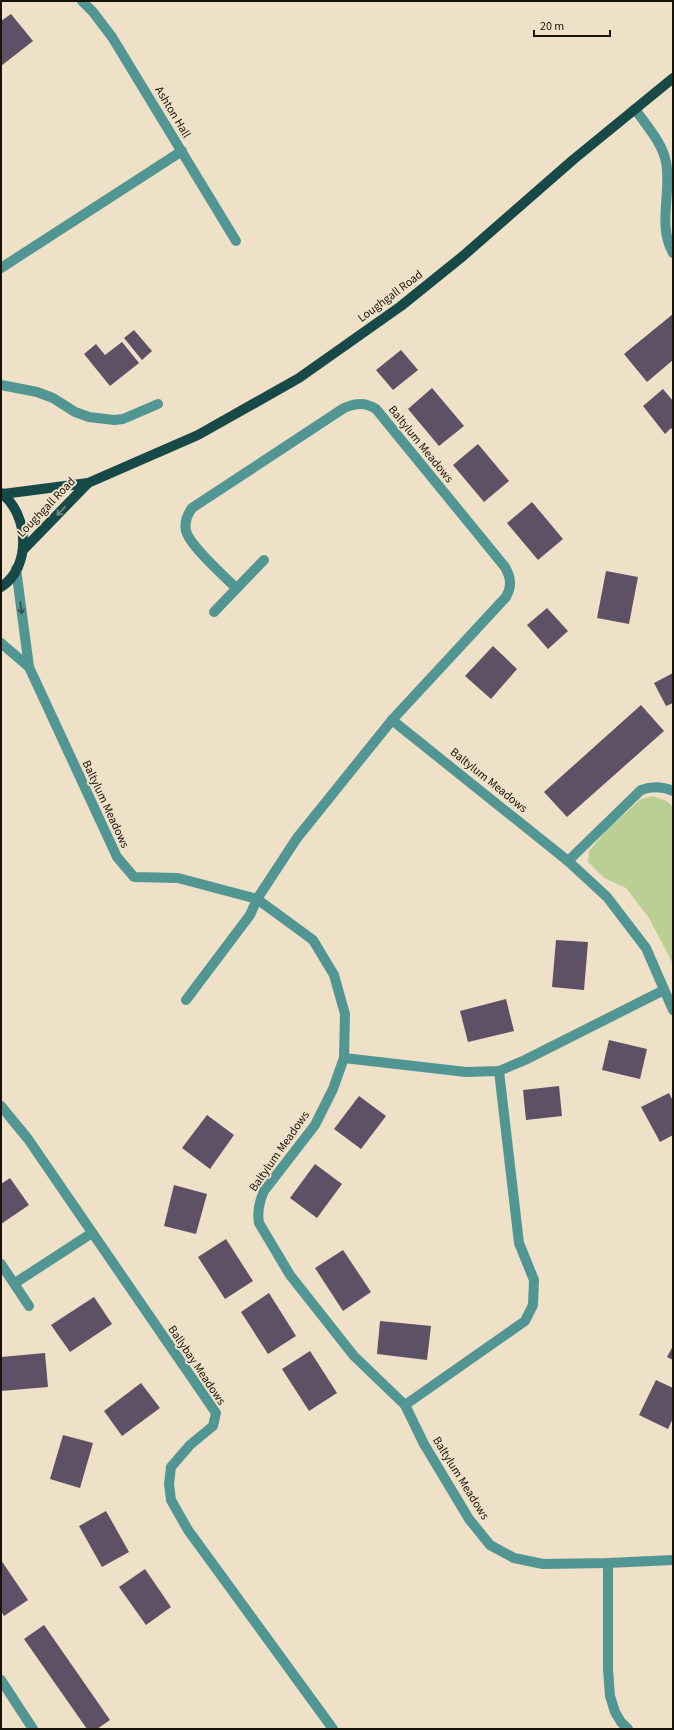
<svg xmlns="http://www.w3.org/2000/svg" width="674" height="1730" viewBox="0 0 674 1730" font-family="'Source Sans 3',sans-serif">
<rect width="100%" height="100%" fill="#efe0c8"/>
<polygon fill="#bacf93" points="653,796 667,801 673,807 673,964 649,918 626,888 604,878 588,862 589,851 607,830 641,799"/>
<g fill="#5e5165">
<polygon points="11,14 33,41 1,66 1,21"/>
<polygon points="673,314 673,360 647,382 624,354"/>
<polygon points="134,330 152,351 142,360 124,338"/>
<polygon points="122,342 139,363 110,386 84,354 96,344 105,355"/>
<polygon points="401,350 418,370 393,390 376,370"/>
<polygon points="432,388 464,426 439,446 408,409"/>
<polygon points="663,389 673,401 673,431 671,428 665,434 643,406"/>
<polygon points="478,444 509,481 484,502 453,465"/>
<polygon points="532,502 563,539 538,560 507,523"/>
<polygon points="606,571 638,577 629,624 597,618"/>
<polygon points="547,608 568,631 548,649 527,625"/>
<polygon points="493,646 517,669 491,699 465,676"/>
<polygon points="673,673 673,703 666,706 654,683"/>
<polygon points="641,705 664,731 567,817 544,792"/>
<polygon points="556,940 588,942 584,990 552,987"/>
<polygon points="506,999 514,1031 468,1042 460,1011"/>
<polygon points="609,1040 647,1049 640,1079 602,1070"/>
<polygon points="559,1086 562,1116 526,1120 523,1090"/>
<polygon points="669,1093 673,1101 673,1135 660,1142 641,1107"/>
<polygon points="359,1096 386,1116 361,1149 334,1129"/>
<polygon points="207,1115 234,1135 210,1169 182,1148"/>
<polygon points="315,1164 342,1184 317,1218 290,1198"/>
<polygon points="10,1178 29,1205 1,1224 1,1184"/>
<polygon points="174,1185 207,1194 196,1234 164,1226"/>
<polygon points="226,1239 253,1281 225,1299 198,1257"/>
<polygon points="343,1250 371,1292 343,1311 315,1268"/>
<polygon points="269,1293 296,1336 268,1354 241,1312"/>
<polygon points="94,1297 112,1324 70,1352 51,1325"/>
<polygon points="380,1321 431,1326 427,1360 377,1354"/>
<polygon points="673,1346 673,1360 667,1357"/>
<polygon points="310,1351 337,1393 309,1411 282,1369"/>
<polygon points="45,1353 48,1387 1,1391 1,1357"/>
<polygon points="656,1380 673,1388 673,1418 668,1429 639,1415"/>
<polygon points="141,1383 160,1408 122,1436 104,1411"/>
<polygon points="63,1435 93,1443 80,1488 50,1479"/>
<polygon points="106,1511 129,1552 102,1567 79,1526"/>
<polygon points="1,1560 28,1600 4,1616 1,1611"/>
<polygon points="145,1569 171,1607 146,1625 119,1587"/>
<polygon points="44,1625 110,1720 97,1729 87,1729 24,1639"/>
</g>
<g fill="none" stroke-linecap="round" stroke-linejoin="round">
<g stroke="#519693" stroke-width="10">
<polyline points="82,1 93,12 112,37 236,241"/>
<path d="M635 109C646 125 662 142 666 162 672 191 657 225 673 253"/>
<polyline points="1,268 182,151"/>
<polyline points="1,385 37,392 53,398 75,412 89,417 114,420 123,419 158,404"/>
<path d="M16 569 29 667 117 857 134 877 178 878 257 899 313 940 334 975 345 1014 344 1058 333 1089 315 1125 264 1191C259 1202 257 1211 259 1223L290 1275 354 1356 405 1405 424 1444 469 1519 490 1545 514 1558 543 1564 608 1563 673 1560"/>
<polyline points="214,612 264,560"/>
<polyline points="1,643 29,667"/>
<polyline points="392,720 568,861 607,897 646,948 673,1010"/>
<path d="M568 861 641 790C652 786 662 786 673 791"/>
<path d="M186 1000 250 915 257 899 297 838 392 720 506 597C512 586 511 578 505 567L376 409C365 402 356 403 344 408L192 508C187 515 184 522 186 531 190 546 224 576 236 588"/>
<polyline points="344,1058 466,1072 499,1071 525,1060 664,990"/>
<polyline points="1,1106 28,1139 216,1413 213,1426 190,1445 171,1467 169,1484 171,1500 188,1530 333,1729"/>
<polyline points="1,1264 29,1306"/>
<polyline points="15,1283 92,1233"/>
<polyline points="405,1405 525,1321 533,1305 534,1280 519,1243 499,1071"/>
<polyline points="608,1563 608,1669 610,1696 615,1712 621,1722 628,1729"/>
<polyline points="1,1680 33,1729"/>
</g>
<g stroke="#164947" stroke-width="10">
<path d="M1 493C29 514 32 567 1 587"/>
<polyline points="3,494 88,483 198,435 299,378 401,306 463,256 574,159 673,78"/>
<polyline points="23,550 88,483"/>
</g>
</g>
<defs><path id="oneway-shaft" d="M-6 0H5M1.5-3L5.5 0L1.5 3" fill="none" stroke-width="1.6" stroke-linecap="round" stroke-linejoin="round"/></defs>
<use stroke="#788d81" href="#oneway-shaft" transform="translate(61 511) rotate(134)"/>
<use stroke="#324e48" href="#oneway-shaft" transform="translate(21 608) rotate(83)"/>
<g text-anchor="middle" stroke-width="4" stroke-linejoin="round" paint-order="stroke">
<g font-size="12" fill="#18130a" stroke="#efe0c8">
<text transform="translate(173 112) rotate(59)" y="4">Ashton Hall</text>
<text transform="translate(390 296) rotate(-37)" y="4">Loughgall Road</text>
<text transform="translate(421 444) rotate(51)" y="4">Baltylum Meadows</text>
<text transform="translate(46 507) rotate(-46)" y="4">Loughgall Road</text>
<text transform="translate(489 780) rotate(39)" y="4">Baltylum Meadows</text>
<text transform="translate(106 804) rotate(65)" y="4">Baltylum Meadows</text>
<text transform="translate(279 1151) rotate(-55)" y="4">Baltylum Meadows</text>
<text transform="translate(197 1365) rotate(56)" y="4">Ballybay Meadows</text>
<text transform="translate(461 1478) rotate(58)" y="4">Baltylum Meadows</text>
</g>
</g>
<rect width="674" height="1730" fill="none" stroke="#18130a" stroke-width="4"/>
<path d="M534 30v6h76v-6" fill="none" stroke="#18130a" stroke-width="2"/>
<text x="540" y="30" font-size="12" fill="#18130a" stroke="#efe0c8" stroke-width="3" paint-order="stroke">20 m</text>
</svg>
